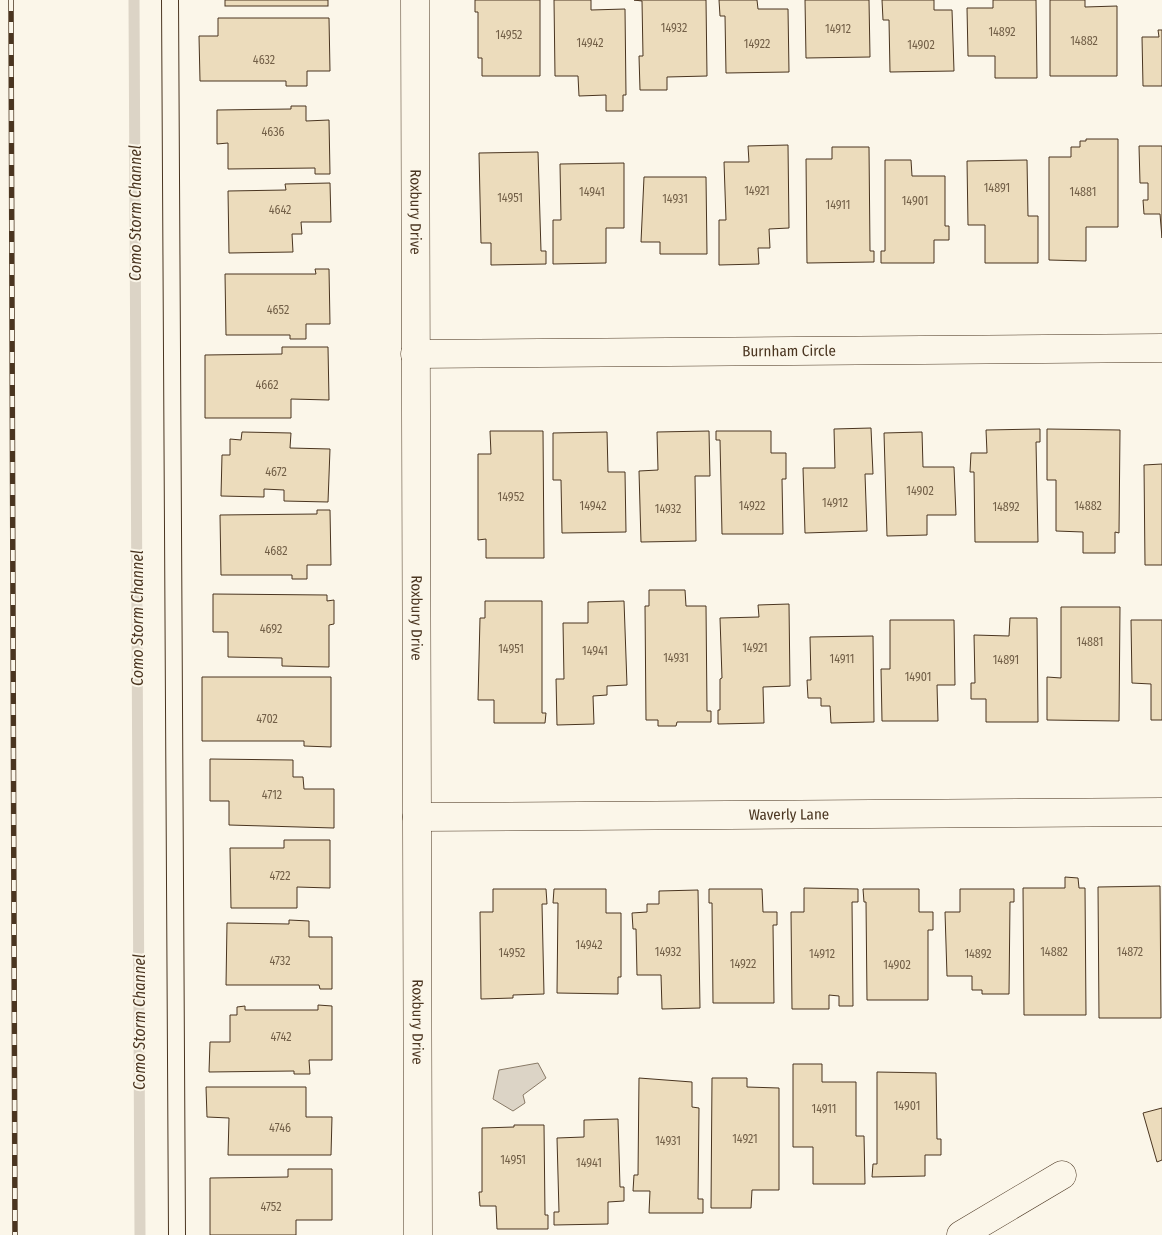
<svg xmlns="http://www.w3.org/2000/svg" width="1162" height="1235" viewBox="0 0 1162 1235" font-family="'Fira Sans Condensed',sans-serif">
<rect width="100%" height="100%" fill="#fbf6e9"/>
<polygon fill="#dcd4c6" stroke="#887966" points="538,1063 546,1078 523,1095 525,1103 513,1111 493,1099 499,1070"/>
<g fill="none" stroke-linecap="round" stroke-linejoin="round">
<polyline stroke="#dcd4c6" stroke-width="11" points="134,0 140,1235"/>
</g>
<g fill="#ecdcbc" stroke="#4a3520">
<rect x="225" y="0" width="103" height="6"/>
<polygon points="475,0 540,0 540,76 482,76 482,58 478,58 478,12 475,12"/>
<polygon points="554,0 591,0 591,10 625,9 626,95 623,95 623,111 606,111 606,95 579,96 578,76 555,76"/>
<polygon points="706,0 707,76 667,77 667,90 640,90 639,56 643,56 642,1 634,0"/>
<polygon points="719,0 757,0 758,9 788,9 789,72 726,73 725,16 720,16"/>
<polygon points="805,0 869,0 870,57 806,58"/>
<polygon points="882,0 934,0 934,10 952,10 954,71 890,72 889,20 883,20"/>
<polygon points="993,0 1036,0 1037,78 995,78 995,56 968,56 967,8 993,8"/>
<polygon points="1050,0 1085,0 1085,7 1117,6 1117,76 1050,76"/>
<polygon points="218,18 329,18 330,71 307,71 307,86 286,86 286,81 200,81 199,36 218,36"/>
<polygon points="1158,30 1162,30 1162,86 1143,86 1142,37 1159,37"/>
<polygon points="291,106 306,106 306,121 329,120 330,174 315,174 315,168 228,169 228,143 217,144 217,110 291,109"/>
<polygon points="1086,139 1118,139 1118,227 1086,227 1086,261 1049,260 1049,157 1071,157 1071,147 1080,147 1080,141 1086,141"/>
<polygon points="788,145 789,228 769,229 770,248 758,248 759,264 719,265 719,220 726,220 724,162 749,162 748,146"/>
<polygon points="1139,146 1162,146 1162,238 1160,214 1144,214 1143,200 1148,200 1148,183 1140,183"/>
<polygon points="832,147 869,147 870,251 874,251 874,262 807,263 806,159 832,159"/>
<polygon points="538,152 541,251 546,251 546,264 491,265 491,243 481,243 479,153"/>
<polygon points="885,160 911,160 912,176 945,176 945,226 949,226 949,240 934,240 934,263 881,263 881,251 885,251"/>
<polygon points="1027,160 1028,216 1038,216 1038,263 985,263 985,225 968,225 967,161"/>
<polygon points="624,163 624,228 606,228 606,263 553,264 553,220 561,220 560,164"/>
<polygon points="644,177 706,177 707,254 660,254 660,242 641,242"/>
<polygon points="330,183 331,222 301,222 302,234 292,234 293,252 229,253 228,191 286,190 285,184"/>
<polygon points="315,269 329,269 330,324 306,324 306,339 290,339 290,335 226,335 225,274 316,274"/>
<polygon points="282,347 328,347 329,400 291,399 291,418 205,418 205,355 282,354"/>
<polygon points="871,428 873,474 865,474 867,531 805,533 803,468 835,468 834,429"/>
<polygon points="1040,429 1040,442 1036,442 1038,542 975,542 974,472 970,472 971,453 987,453 986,430"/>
<polygon points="1047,429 1120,430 1119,533 1115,532 1115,553 1083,553 1083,532 1056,531 1056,480 1047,480"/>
<polygon points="490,431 543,431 544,558 486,558 486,539 478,540 478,454 491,454"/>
<polygon points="709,431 710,476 695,476 696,541 641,542 639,471 658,470 657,432"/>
<polygon points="716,431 771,431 771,453 786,453 786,479 782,479 783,534 722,534 720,440 716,440"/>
<polygon points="242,432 291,433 290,448 330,449 328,502 284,501 284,490 264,489 264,497 221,496 222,455 230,455 230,439 241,440"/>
<polygon points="607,432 608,472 625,472 626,532 562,533 561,480 553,480 553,433"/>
<polygon points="922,432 923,467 954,467 956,515 927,515 927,535 887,536 884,433"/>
<polygon points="1162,464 1162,565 1145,565 1144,465"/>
<polygon points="317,510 330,510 331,565 307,565 307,579 292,579 292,575 221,575 220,515 317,514"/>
<polygon points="649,590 685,590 686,606 706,606 707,711 711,711 711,722 677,722 676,726 658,726 658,720 646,720 645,606 649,606"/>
<polygon points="213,594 327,595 327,601 334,600 334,624 329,625 329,667 282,666 282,658 228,657 228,632 213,632"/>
<polygon points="485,601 542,601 542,713 546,713 545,723 494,723 494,700 478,700 480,618 485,618"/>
<polygon points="624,601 627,685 607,686 607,695 593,696 594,724 557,725 556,679 564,679 563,623 588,623 588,602"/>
<polygon points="789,604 790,686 763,687 764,723 718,724 718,710 720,710 720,679 722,678 720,618 759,617 758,605"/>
<polygon points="1061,607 1120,607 1119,721 1047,720 1047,677 1061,678"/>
<polygon points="1010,618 1037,618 1038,722 986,722 986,699 971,699 971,683 975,683 974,635 1009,636"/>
<polygon points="890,620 954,620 955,685 937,685 938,721 882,721 881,669 890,669"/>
<polygon points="1131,620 1162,620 1162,720 1151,720 1151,684 1132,683"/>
<polygon points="873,636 874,722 831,723 830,706 821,706 821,698 808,698 807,680 811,680 810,637"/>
<polygon points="202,677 331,677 331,747 304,746 304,741 202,741"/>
<polygon points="210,759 293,760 293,777 303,777 304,789 334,789 334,828 229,825 229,801 210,801"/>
<polygon points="284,840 330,840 330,888 297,887 297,908 231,908 230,848 284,848"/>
<polygon points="1065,877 1078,878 1079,888 1085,888 1086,1015 1024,1015 1023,888 1065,888"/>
<polygon points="1160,886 1161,1018 1099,1018 1098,887"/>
<polygon points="804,888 858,889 858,902 852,902 853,1006 839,1006 839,996 829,995 829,1009 792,1009 791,912 804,912"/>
<polygon points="493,889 546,889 547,904 542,904 544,994 513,995 513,998 481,999 480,912 493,912"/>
<polygon points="554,889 606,889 606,913 621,913 621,977 618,977 618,994 557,993 558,903 553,903"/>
<polygon points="709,889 762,889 763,912 777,912 777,925 773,925 774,1003 713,1003 712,903 709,903"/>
<polygon points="863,889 919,889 919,912 933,912 933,930 928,930 928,1000 867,1000 866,902 864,902"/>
<polygon points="960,889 1014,889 1014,902 1010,902 1009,994 982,994 982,990 972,990 972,976 947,976 945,912 960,912"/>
<polygon points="698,890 700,1008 662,1009 661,975 637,975 636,929 633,929 632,913 647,912 647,904 659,904 659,891"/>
<polygon points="289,920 309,921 309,937 332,937 332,989 320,989 319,985 226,985 227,923 289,924"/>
<polygon points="318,1005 332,1006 332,1060 309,1060 310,1074 294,1074 294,1071 209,1072 210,1042 230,1042 230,1015 237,1015 237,1007 245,1006 245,1010 318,1010"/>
<polygon points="793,1064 822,1064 822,1082 856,1082 856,1136 864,1136 865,1184 813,1184 813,1147 793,1147"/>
<polygon points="877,1072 936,1073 937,1139 941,1139 941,1155 925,1155 925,1176 872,1177 873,1164 877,1164"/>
<polygon points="639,1078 692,1082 692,1107 699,1108 698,1199 703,1199 703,1213 649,1213 650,1191 633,1191 634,1175 638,1175"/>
<polygon points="712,1078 747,1078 747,1087 779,1088 779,1190 752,1190 751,1208 711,1208"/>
<polygon points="206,1087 306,1087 306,1117 332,1117 331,1155 228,1155 229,1118 207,1117"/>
<polygon points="1162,1108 1162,1160 1157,1162 1143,1113"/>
<polygon points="618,1119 620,1187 624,1187 624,1201 608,1202 608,1224 554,1225 554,1212 559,1212 557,1138 584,1137 584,1120"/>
<polygon points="514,1125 544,1125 545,1215 548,1215 548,1229 497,1229 496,1206 480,1206 479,1192 482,1192 482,1128 514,1127"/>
<polygon points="288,1169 332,1169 332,1220 296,1220 296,1235 210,1235 210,1178 288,1177"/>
</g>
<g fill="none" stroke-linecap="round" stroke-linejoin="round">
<defs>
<polyline id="service" points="170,0 177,1235"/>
<g id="minor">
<path id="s1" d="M415 0 418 1235"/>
<path id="s2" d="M415 354 1162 348"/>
<path id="s3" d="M417 817 1162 812"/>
<polyline points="961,1235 1062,1175"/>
</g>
</defs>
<use href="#service" stroke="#4a3520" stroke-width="18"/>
<use href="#minor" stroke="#4a3520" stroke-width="29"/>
<use href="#service" stroke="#fbf6e9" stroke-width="16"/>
<use href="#minor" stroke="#fbf6e9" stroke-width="28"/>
<defs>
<polyline id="rail" points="11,0 15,1235"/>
</defs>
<use href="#rail" stroke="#4a3520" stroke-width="5.5"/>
<use href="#rail" stroke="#fbf6e9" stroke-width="4" stroke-dasharray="11" stroke-linecap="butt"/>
</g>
<g text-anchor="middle" stroke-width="4" stroke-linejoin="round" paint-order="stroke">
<g font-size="12" fill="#725f47">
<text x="674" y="32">14932</text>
<text x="838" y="33">14912</text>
<text x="1002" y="36">14892</text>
<text x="509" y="39">14952</text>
<text x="1084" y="45">14882</text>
<text x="590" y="47">14942</text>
<text x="757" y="48">14922</text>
<text x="921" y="49">14902</text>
<text x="264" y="64">4632</text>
<text x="273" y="136">4636</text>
<text x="997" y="192">14891</text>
<text x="757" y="195">14921</text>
<text x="592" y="196">14941</text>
<text x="1083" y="196">14881</text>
<text x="510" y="202">14951</text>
<text x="675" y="203">14931</text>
<text x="915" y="205">14901</text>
<text x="838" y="209">14911</text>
<text x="280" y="214">4642</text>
<text x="278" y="314">4652</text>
<text x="267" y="389">4662</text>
<text x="276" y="476">4672</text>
<text x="920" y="495">14902</text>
<text x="511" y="501">14952</text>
<text x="835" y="507">14912</text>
<text x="593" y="510">14942</text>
<text x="752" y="510">14922</text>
<text x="1088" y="510">14882</text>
<text x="1006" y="511">14892</text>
<text x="668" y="513">14932</text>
<text x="276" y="555">4682</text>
<text x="271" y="633">4692</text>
<text x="1090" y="646">14881</text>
<text x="755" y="652">14921</text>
<text x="511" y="653">14951</text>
<text x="595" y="655">14941</text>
<text x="676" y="662">14931</text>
<text x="842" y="663">14911</text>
<text x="1006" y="664">14891</text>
<text x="918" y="681">14901</text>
<text x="267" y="723">4702</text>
<text x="272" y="799">4712</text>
<text x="280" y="880">4722</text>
<text x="589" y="949">14942</text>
<text x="668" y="956">14932</text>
<text x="1054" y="956">14882</text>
<text x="1130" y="956">14872</text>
<text x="512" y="957">14952</text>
<text x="822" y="958">14912</text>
<text x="978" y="958">14892</text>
<text x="280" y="965">4732</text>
<text x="743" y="968">14922</text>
<text x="897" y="969">14902</text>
<text x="281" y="1041">4742</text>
<text x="907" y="1110">14901</text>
<text x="824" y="1113">14911</text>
<text x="280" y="1132">4746</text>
<text x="745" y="1143">14921</text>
<text x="668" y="1145">14931</text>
<text x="513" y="1164">14951</text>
<text x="589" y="1167">14941</text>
<text x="271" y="1211">4752</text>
</g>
<g font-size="15" fill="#4a3520" stroke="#fbf6e9">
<text dy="5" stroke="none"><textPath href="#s1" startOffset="212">Roxbury Drive</textPath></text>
<text dy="5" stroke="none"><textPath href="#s2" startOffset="374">Burnham Circle</textPath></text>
<text dy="5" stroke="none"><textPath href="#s1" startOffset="618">Roxbury Drive</textPath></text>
<text dy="5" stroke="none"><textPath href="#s3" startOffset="372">Waverly Lane</textPath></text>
<text dy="5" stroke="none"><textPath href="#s1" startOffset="1022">Roxbury Drive</textPath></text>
</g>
<g font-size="16" font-style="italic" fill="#4a3520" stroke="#fbf6e9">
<text transform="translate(135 213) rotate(-90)" y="6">Como Storm Channel</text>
<text transform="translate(137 618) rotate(-90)" y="6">Como Storm Channel</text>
<text transform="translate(139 1022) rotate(-90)" y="6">Como Storm Channel</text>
</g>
</g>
</svg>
